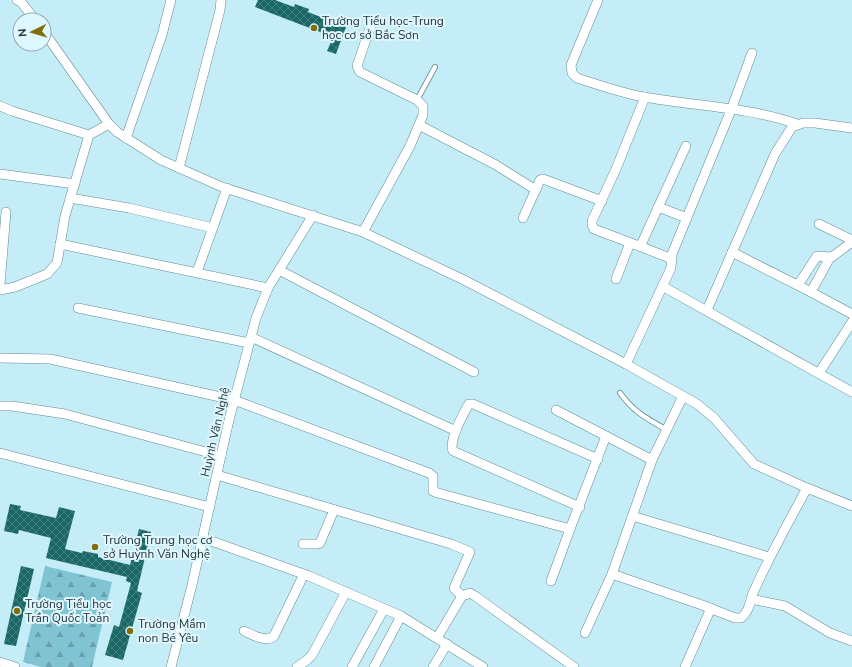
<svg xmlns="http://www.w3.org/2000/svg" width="852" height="667" viewBox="0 0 852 667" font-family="'Nunito Sans',sans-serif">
<defs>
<pattern id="forest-firs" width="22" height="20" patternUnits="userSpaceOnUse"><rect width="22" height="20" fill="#80c4d4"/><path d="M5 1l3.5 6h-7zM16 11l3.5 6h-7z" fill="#69a0ad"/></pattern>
<pattern id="building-cross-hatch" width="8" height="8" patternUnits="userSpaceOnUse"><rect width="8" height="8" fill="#1a6865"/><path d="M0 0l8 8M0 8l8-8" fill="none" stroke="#437f7d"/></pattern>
</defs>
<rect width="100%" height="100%" fill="#c4edf8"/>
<polygon fill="url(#forest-firs)" points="45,566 112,582 92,667 41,667 23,662"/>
<g fill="url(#building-cross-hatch)">
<polygon points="258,0 275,0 294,7 295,4 309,9 308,12 346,27 336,54 327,51 333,37 255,7"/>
<polygon points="10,504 21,506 20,510 56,518 59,507 75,511 65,549 82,553 83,551 98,554 98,557 130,565 139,529 151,532 137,591 142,593 123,660 105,655 114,625 119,627 131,583 126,581 127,577 46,558 51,538 19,530 18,534 4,531"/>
<polygon points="21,566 34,569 16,646 4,644"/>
</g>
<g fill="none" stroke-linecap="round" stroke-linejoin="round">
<defs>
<g id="lane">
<polyline points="417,100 435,67"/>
<path d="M620 393C635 413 646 418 667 430"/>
</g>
<g id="street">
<polyline points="17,0 21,2 35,20"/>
<path d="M598 0 571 65 572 73 577 78C599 85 621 93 644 97 695 106 748 107 797 124"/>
<polyline points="44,32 109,124 117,132 161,160 222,187 363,232 464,280 626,364 697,404 714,418 754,464 807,488 852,506"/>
<polyline points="645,97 616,169 592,221 592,225 594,229 636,245 641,245 686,146"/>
<polyline points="0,106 12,111 89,135"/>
<polyline points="419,125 496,165 536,190"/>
<polyline points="126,138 162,35 171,0"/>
<polyline points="179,168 220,10 221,0"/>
<polyline points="0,174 75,184"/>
<polyline points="70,198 129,208 213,228"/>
<polyline points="658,207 687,218"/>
<polyline points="523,218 540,180 543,179 602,201"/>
<polyline points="819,224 852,240"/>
<polyline points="363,232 410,146 423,115 423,106 417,100 360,72 357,66 371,25"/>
<polyline points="60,244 268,288"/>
<polyline points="639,246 672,259"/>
<polyline points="732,252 811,292 852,314"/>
<polyline points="279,270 474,372"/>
<polyline points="197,272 227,188"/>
<polyline points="616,279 630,243"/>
<polyline points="0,285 6,212"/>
<polyline points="798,285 817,256 831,257"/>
<polyline points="662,286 852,392"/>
<polyline points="0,290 15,287 47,274 57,263 65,216 89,135 109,124"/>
<polyline points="811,292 829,259 852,242"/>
<polyline points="78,308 249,343"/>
<polyline points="707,310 775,154 792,127 803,123 815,123 852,128"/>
<polyline points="251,337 456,431"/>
<polyline points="0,358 50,359 234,400 429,473 433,476 433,491 438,493 570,529 606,436 556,410"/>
<polyline points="626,364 671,268 672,254 731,110 752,53"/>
<polyline points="819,373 852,322"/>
<polyline points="0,406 12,406 65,414 221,456"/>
<polyline points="606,436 652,460"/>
<polyline points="0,453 210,507"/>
<polyline points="217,475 451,544 470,552 454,588 462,596"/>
<path d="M580 507 453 451 452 448C452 434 461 419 467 407L469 404H473L598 459"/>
<polyline points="632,516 769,557"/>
<polyline points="203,538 309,576 401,616 483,667"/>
<polyline points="303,544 318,544 320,543 334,510"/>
<path d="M612 574 702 605 735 618H741C749 612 750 602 753 593 769 557 788 523 807 488"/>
<polyline points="551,581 570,529"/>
<polyline points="751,599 785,606 830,633 852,641"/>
<path d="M244 631C253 635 266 643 274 636L304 574"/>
<polyline points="585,633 612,574 652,460 683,396"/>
<polyline points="437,638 462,596 470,593 475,596 574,667"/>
<polyline points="0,662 15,667"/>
<polyline points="171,667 192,585 229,420 256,318 268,288 313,215"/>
<polyline points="297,667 307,660 312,655 346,592"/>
<polyline points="352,667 384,609"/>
<polyline points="374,667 401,616"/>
<polyline points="433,667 447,644"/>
<polyline points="685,667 711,608"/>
</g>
</defs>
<use href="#lane" stroke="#638a93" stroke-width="6"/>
<use href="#street" stroke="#638a93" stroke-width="10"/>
<use href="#lane" stroke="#fff" stroke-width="4.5"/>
<use href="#street" stroke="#fff" stroke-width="9"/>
</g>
<g fill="#816d09" stroke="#dff7fe" stroke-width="1.5">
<circle cx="314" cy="28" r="4"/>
<circle cx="95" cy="547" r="4"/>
<circle cx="17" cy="611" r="4"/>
<circle cx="130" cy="631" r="4"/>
</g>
<g text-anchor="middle" stroke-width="4" stroke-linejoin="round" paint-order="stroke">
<g font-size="12" fill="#26363a" stroke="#dff7fe" text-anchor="start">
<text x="322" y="25">Trường Tiểu học-Trung<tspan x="322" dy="14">học cơ sở Bắc Sơn</tspan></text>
<text x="103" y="544">Trường Trung học cơ<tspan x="103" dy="14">sở Huỳnh Văn Nghệ</tspan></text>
<text x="25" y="608">Trường Tiểu học<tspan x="25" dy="14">Trần Quốc Toản</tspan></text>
<text x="138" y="628">Trường Mầm<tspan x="138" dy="14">non Bé Yêu</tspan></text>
</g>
<g font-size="12" fill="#26363a" stroke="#dff7fe">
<text transform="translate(215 432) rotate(-77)" y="4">Huỳnh Văn Nghệ</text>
</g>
</g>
<g transform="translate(32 32) rotate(265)"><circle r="19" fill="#dff7fe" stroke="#95aab0"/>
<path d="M0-3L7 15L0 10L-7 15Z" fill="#816d09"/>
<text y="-6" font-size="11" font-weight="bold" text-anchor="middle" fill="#26363a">N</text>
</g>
</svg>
